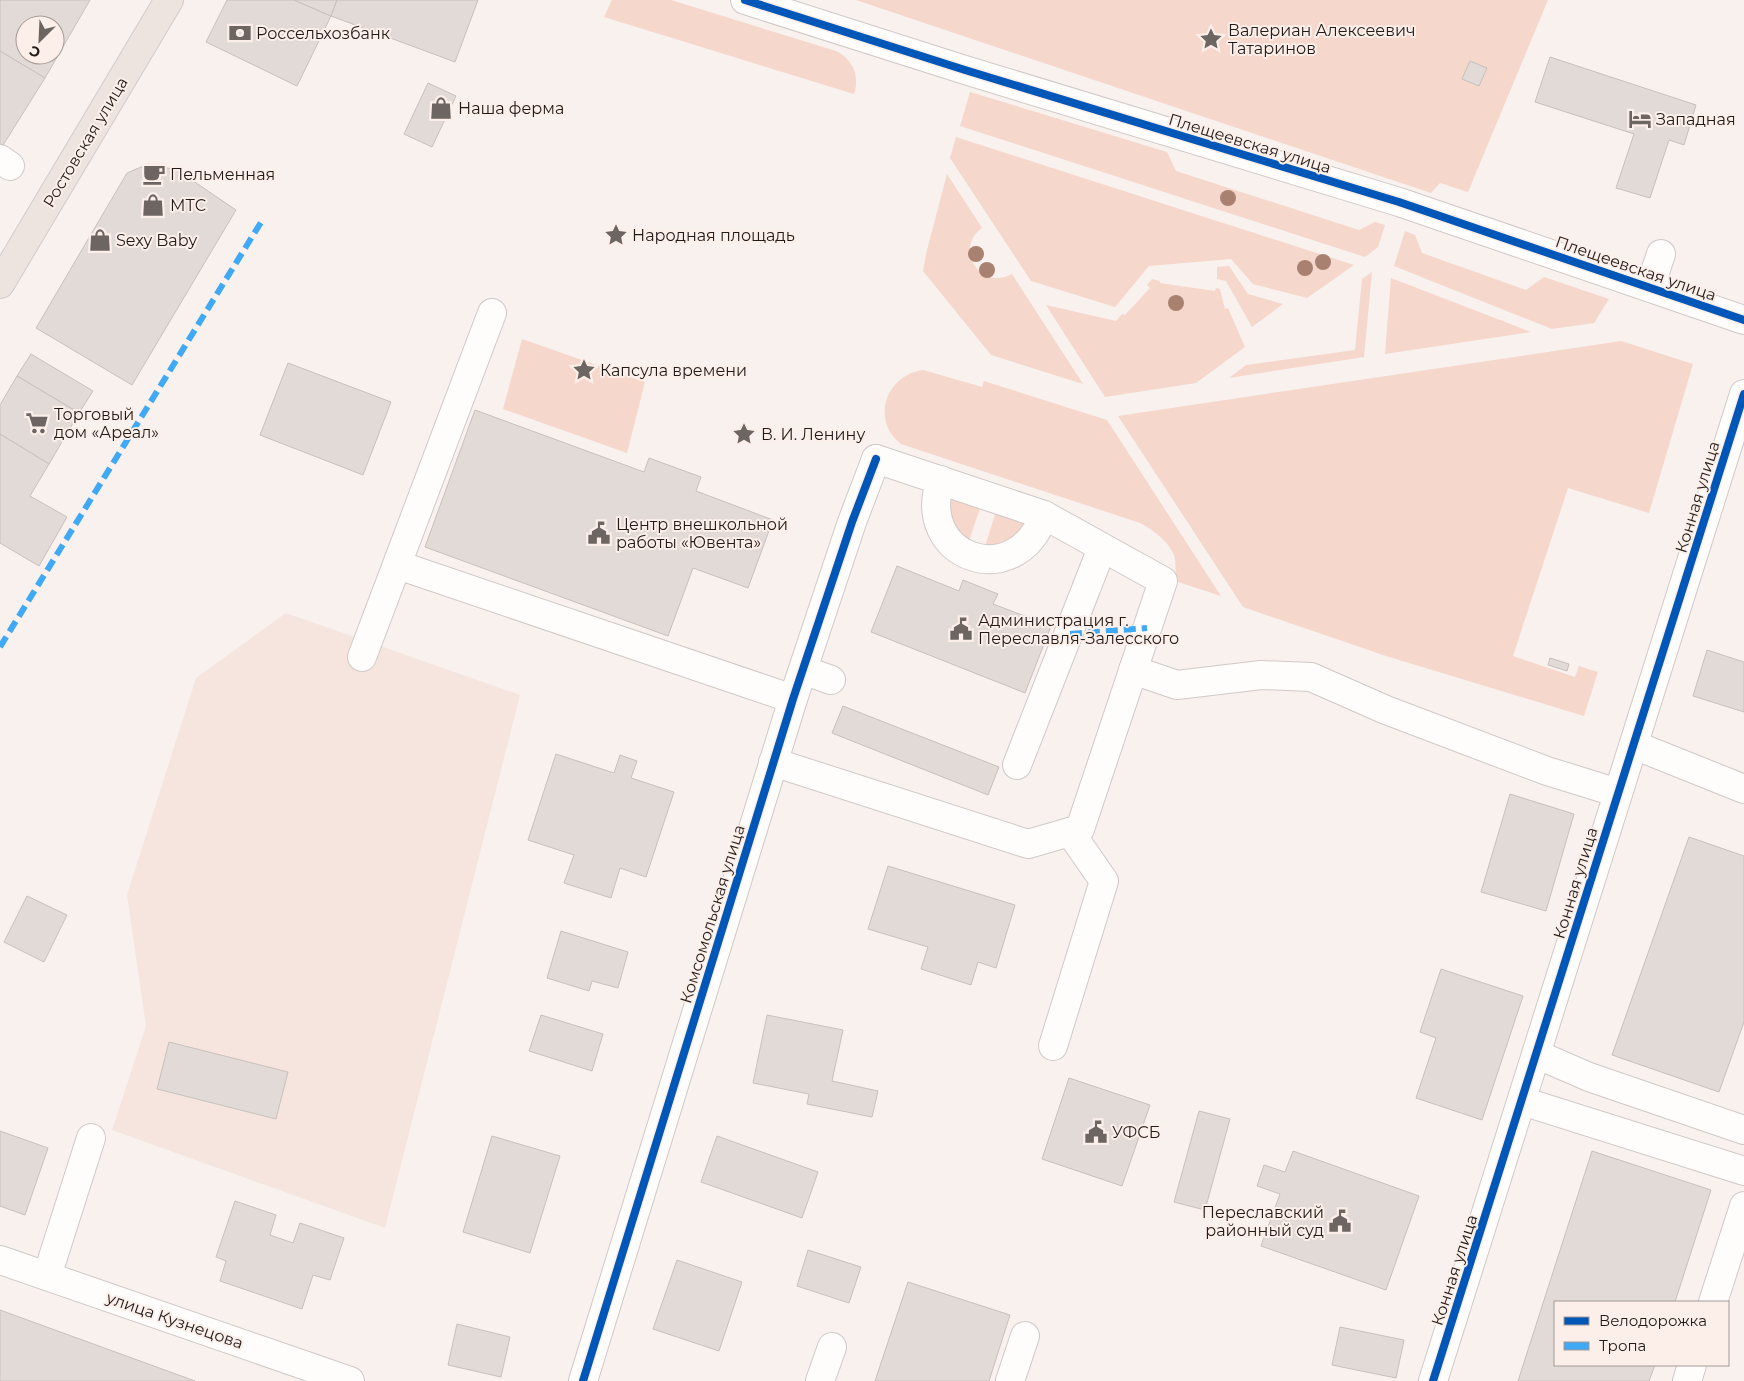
<svg xmlns="http://www.w3.org/2000/svg" width="1744" height="1381" viewBox="0 0 1744 1381" font-family="Montserrat,sans-serif">
<rect width="100%" height="100%" fill="#f8f1ee"/>
<polygon fill="#f6e5df" points="286,613 520,695 385,1228 112,1130 146,1026 127,895 196,678"/>
<g fill="#f5d7cc">
<path d="M612 0H671L836 51C853 59 860 76 854 94L604 17Z"/>
<polygon points="856,0 1548,0 1468,192 1440,183 1431,193"/>
<polygon points="970,92 1167,152 1176,171 1359,230 1375,222 1385,225 1378,247 1365,257 960,126"/>
<polygon points="956,137 1354,265 1307,298 1253,284 1231,259 1149,266 1115,307 1031,281 950,158"/>
<path d="M947 174 982 228C953 249 981 291 1012 274L1083 384 991 355 923 271 927 250Z"/>
<polygon points="1405,231 1415,235 1422,253 1526,290 1544,277 1609,299 1594,323 1552,329 1394,266"/>
<polygon points="1229,266 1248,294 1283,304 1252,327 1226,281 1217,279 1217,267"/>
<polygon points="1372,272 1364,357 1229,378 1246,365 1355,350 1362,279"/>
<polygon points="1391,278 1531,332 1385,354"/>
<polygon points="1152,279 1160,281 1160,283 1215,291 1216,288 1220,289 1225,309 1228,308 1245,347 1196,383 1105,397 1046,305 1116,321 1122,314 1125,315 1150,288 1147,285"/>
<polygon points="522,339 645,382 627,453 503,409"/>
<polygon points="1621,341 1693,364 1649,513 1568,488 1513,656 1575,677 1579,666 1598,672 1584,716 1386,656 1243,607 1118,416"/>
<path d="M923 370 982 387 984 381 1107 420 1221 596 1178 582C1174 573 1177 564 1174 555 1169 542 1152 529 1140 523L901 444C870 420 886 375 923 370Z"/>
<polygon points="940,493 983,499 967,547 963,545"/>
<polygon points="998,505 1038,519 1033,531 983,553"/>
</g>
<g fill="#e1dad7" stroke="#c7c0bd" fill-rule="evenodd">
<path d="M0 0H90L45 78 0 51ZM25 25H55V55H25Z"/>
<polygon points="227,0 294,0 331,16 297,86 206,42"/>
<polygon points="294,0 337,0 331,16"/>
<polygon points="337,0 478,0 455,62 331,16"/>
<polygon points="0,51 45,78 0,150"/>
<polygon points="1550,57 1696,105 1684,145 1669,140 1650,198 1616,188 1634,134 1535,102"/>
<polygon points="1470,61 1487,68 1479,86 1462,79"/>
<polygon points="428,83 456,96 432,147 404,134"/>
<polygon points="148,164 177,170 236,210 132,385 36,328 127,173"/>
<polygon points="31,354 93,391 79,413 17,376"/>
<polygon points="288,363 391,402 363,475 260,435"/>
<polygon points="17,376 79,413 49,464 0,434 0,405"/>
<polygon points="475,410 644,472 649,458 701,477 696,491 773,520 748,588 693,568 668,636 425,547"/>
<polygon points="0,434 49,464 30,496 67,517 39,566 0,543"/>
<polygon points="897,566 959,591 963,580 998,594 993,604 1051,626 1025,693 871,632"/>
<polygon points="1707,650 1744,662 1744,712 1693,696"/>
<polygon points="1550,658 1569,664 1567,671 1548,665"/>
<polygon points="843,706 999,767 988,795 832,733"/>
<polygon points="556,754 614,773 620,755 637,761 631,778 674,792 646,877 620,868 611,898 564,883 574,855 528,840"/>
<polygon points="1510,794 1574,814 1546,911 1481,892"/>
<polygon points="1689,837 1744,856 1744,1022 1719,1092 1612,1055"/>
<polygon points="888,866 1015,905 996,968 978,962 971,985 921,969 928,947 868,929"/>
<polygon points="27,896 67,915 44,962 4,942"/>
<polygon points="561,931 628,952 618,988 592,981 589,991 547,978"/>
<polygon points="1441,969 1523,996 1482,1120 1416,1098 1436,1038 1420,1032"/>
<polygon points="541,1015 603,1034 592,1071 529,1051"/>
<polygon points="767,1015 843,1030 832,1081 878,1091 872,1117 807,1104 809,1094 753,1083"/>
<polygon points="169,1042 288,1072 276,1119 157,1089"/>
<polygon points="1069,1078 1150,1105 1122,1186 1042,1159"/>
<polygon points="1199,1111 1230,1119 1205,1210 1174,1202"/>
<polygon points="0,1131 48,1148 25,1215 0,1206"/>
<polygon points="492,1136 560,1156 530,1253 463,1232"/>
<polygon points="717,1136 818,1172 802,1218 701,1182"/>
<polygon points="1293,1151 1419,1196 1386,1290 1261,1246 1280,1194 1257,1186 1264,1165 1285,1172"/>
<polygon points="1592,1151 1711,1190 1675,1302 1555,1302 1555,1365 1655,1365 1649,1381 1518,1381"/>
<polygon points="235,1201 276,1215 270,1235 293,1243 300,1223 344,1238 330,1280 313,1275 302,1309 220,1281 226,1261 216,1257"/>
<polygon points="808,1250 861,1267 849,1303 797,1286"/>
<polygon points="677,1260 742,1282 719,1351 653,1329"/>
<polygon points="908,1282 1010,1315 989,1381 875,1381"/>
<polygon points="0,1310 195,1381 0,1381"/>
<polygon points="457,1324 510,1337 501,1377 448,1365"/>
<polygon points="1340,1327 1404,1340 1396,1378 1332,1365"/>
</g>
<g fill="none" stroke-linecap="round" stroke-linejoin="round">
<defs>
<g id="minor">
<polyline points="745,0 965,70 1399,202 1744,320"/>
<polyline points="0,159 10,166"/>
<polyline points="1650,287 1661,254"/>
<path d="M941 480C913 556 1015 595 1044 515"/>
<polyline points="398,565 793,699"/>
<polyline points="362,657 492,313"/>
<polyline points="803,670 831,680"/>
<polyline points="1133,670 1177,685 1261,675 1311,677 1386,710 1547,771 1618,793"/>
<polyline points="1634,745 1744,789"/>
<polyline points="773,762 1028,844 1080,829 1163,581 1044,515 876,459"/>
<polyline points="1017,765 1102,548"/>
<polyline points="1053,1046 1104,881 1070,832"/>
<polyline points="1536,1054 1589,1077 1744,1130"/>
<polyline points="1522,1101 1744,1171"/>
<polyline points="0,1260 350,1381"/>
<polyline points="47,1276 91,1138"/>
<polyline points="1713,1302 1744,1206"/>
<polyline points="583,1381 793,699 852,522 876,459"/>
<polyline points="820,1381 832,1347"/>
<polyline points="1010,1381 1025,1336"/>
<polyline points="1433,1381 1744,394"/>
<polyline points="1687,1381 1692,1365"/>
</g>
<polyline id="major" points="0,284 169,0"/>
</defs>
<use href="#minor" stroke="#d0c9c6" stroke-width="30"/>
<use href="#major" stroke="#d0ccca" stroke-width="30"/>
<use href="#minor" stroke="#fefdfc" stroke-width="28"/>
<use href="#major" stroke="#ede3df" stroke-width="28"/>
<g stroke="#3fa9f5" stroke-width="6" stroke-dasharray="12 6" stroke-linecap="butt">
<polyline points="1070,634 1147,628"/>
<polyline points="0,647 263,219"/>
</g>
<defs>
<g id="cycleway">
<polyline points="745,0 965,70 1399,202 1744,320"/>
<polyline points="583,1381 793,699 852,522 876,459"/>
<polyline points="1433,1381 1744,394"/>
</g>
</defs>
<use href="#cycleway" stroke="#fcefea" stroke-width="11"/>
<use href="#cycleway" stroke="#0057b8" stroke-width="8"/>
</g>
<g fill="#a88170">
<circle cx="1228" cy="198" r="8"/>
<circle cx="976" cy="254" r="8"/>
<circle cx="1323" cy="262" r="8"/>
<circle cx="1305" cy="268" r="8"/>
<circle cx="987" cy="270" r="8"/>
<circle cx="1176" cy="303" r="8"/>
</g>
<defs>
<symbol id="bank-bare" viewBox="-9 -9 18 18"><path d="M-6-4H6V4H-6ZM0-2.3a2.3 2.3 0 1 0 0 4.6a2.3 2.3 0 1 0 0-4.6Z" fill="#6c6562" stroke="#fcefea" stroke-width="2.5" paint-order="stroke"/></symbol>
<symbol id="sight-bare" viewBox="-9 -9 18 18"><path d="M0-6L1.8-2.2L6-1.7L2.9 1.2L3.7 5.4L0 3.3L-3.7 5.4L-2.9 1.2L-6-1.7L-1.8-2.2Z" fill="#6c6562" stroke="#fcefea" stroke-width="2.5" paint-order="stroke"/></symbol>
<symbol id="shop-bare" viewBox="-9 -9 18 18"><path d="M-5-2.5h2.3a2.7 3.5 0 0 1 5.4 0H5L5.5 6h-11ZM-1.5-2.5h3a1.5 2.3 0 0 0-3 0Z" fill="#6c6562" stroke="#fcefea" stroke-width="2.5" paint-order="stroke"/></symbol>
<symbol id="hotel-bare" viewBox="-9 -9 18 18"><path d="M-6-4.5h1.5V1H6V5H4.5V3h-9V5H-6ZM-4 0a1.8 1.8 0 1 1 3.6 0ZM.5 0V-2.5h3Q6-2.5 6 0Z" fill="#6c6562" stroke="#fcefea" stroke-width="2.5" paint-order="stroke"/></symbol>
<symbol id="cafe-bare" viewBox="-9 -9 18 18"><path d="M-5.5-4.5H6V0H3Q3 3.5 0 3.5H-2.5Q-5.5 3.5-5.5 0ZM3-3.2v2h1.7v-2ZM-6 4.5H4V6H-6Z" fill="#6c6562" stroke="#fcefea" stroke-width="2.5" paint-order="stroke"/></symbol>
<symbol id="supermarket-bare" viewBox="-9 -9 18 18"><path d="M-6-5.5h2.5l.6 2H6L4.5 2H-2.5L-4.4-4H-6ZM-1.5 3.2a1.3 1.3 0 1 0 .1 0ZM3 3.2a1.3 1.3 0 1 0 .1 0Z" fill="#6c6562" stroke="#fcefea" stroke-width="2.5" paint-order="stroke"/></symbol>
<symbol id="civic-bare" viewBox="-9 -9 18 18"><path d="M-.6-6.5H3V-4.5H.6V-3L4-1V1h2V6H-6V1h2V-1L-.6-3ZM-1.2 2.5V6h2.4V2.5Z" fill="#6c6562" stroke="#fcefea" stroke-width="2.5" paint-order="stroke"/></symbol>
</defs>
<g fill-rule="evenodd">
<use href="#bank-bare" x="224" y="17" width="32" height="32"/>
<use href="#sight-bare" x="1195" y="23" width="32" height="32"/>
<use href="#shop-bare" x="425" y="92" width="32" height="32"/>
<use href="#hotel-bare" x="1624" y="103" width="32" height="32"/>
<use href="#cafe-bare" x="138" y="158" width="32" height="32"/>
<use href="#shop-bare" x="137" y="189" width="32" height="32"/>
<use href="#sight-bare" x="600" y="219" width="32" height="32"/>
<use href="#shop-bare" x="84" y="224" width="32" height="32"/>
<use href="#sight-bare" x="568" y="354" width="32" height="32"/>
<use href="#supermarket-bare" x="21" y="407" width="32" height="32"/>
<use href="#sight-bare" x="728" y="418" width="32" height="32"/>
<use href="#civic-bare" x="583" y="517" width="32" height="32"/>
<use href="#civic-bare" x="945" y="613" width="32" height="32"/>
<use href="#civic-bare" x="1080" y="1116" width="32" height="32"/>
<use href="#civic-bare" x="1324" y="1205" width="32" height="32"/>
</g>
<g text-anchor="middle" stroke-width="4" stroke-linejoin="round" paint-order="stroke">
<g font-size="16" fill="#211a17" stroke="#fcefea" text-anchor="start">
<text x="1228" y="36">Валериан Алексеевич<tspan x="1228" dy="18">Татаринов</tspan></text>
<text x="256" y="39">Россельхозбанк</text>
<text x="458" y="114">Наша ферма</text>
<text x="1656" y="125">Западная</text>
<text x="170" y="180">Пельменная</text>
<text x="170" y="211">МТС</text>
<text x="632" y="241">Народная площадь</text>
<text x="116" y="246">Sexy Baby</text>
<text x="600" y="376">Капсула времени</text>
<text x="54" y="420">Торговый<tspan x="54" dy="18">дом «Ареал»</tspan></text>
<text x="761" y="440">В. И. Ленину</text>
<text x="616" y="530">Центр внешкольной<tspan x="616" dy="18">работы «Ювента»</tspan></text>
<text x="978" y="626">Администрация г.<tspan x="978" dy="18">Переславля-Залесского</tspan></text>
<text x="1112" y="1138">УФСБ</text>
<text x="1324" y="1218" text-anchor="end">Переславский<tspan x="1324" dy="18">районный суд</tspan></text>
</g>
<g font-size="16" fill="#211a17" stroke="#fcefea">
<text transform="translate(85 142) rotate(-59)" y="6">Ростовская улица</text>
<text transform="translate(1250 143) rotate(17)" y="6">Плещеевская улица</text>
<text transform="translate(1636 268) rotate(19)" y="6">Плещеевская улица</text>
<text transform="translate(1697 497) rotate(-73)" y="6">Конная улица</text>
<text transform="translate(1575 883) rotate(-73)" y="6">Конная улица</text>
<text transform="translate(712 914) rotate(-73)" y="6">Комсомольская улица</text>
<text transform="translate(1454 1270) rotate(-72)" y="6">Конная улица</text>
<text transform="translate(175 1320) rotate(19)" y="6">улица Кузнецова</text>
</g>
</g>
<rect x="1554" y="1301" width="175" height="65" fill="#fcefea" stroke="#a49a96"/>
<rect x="1564" y="1317" width="25" height="8" fill="#0057b8" stroke="#a49a96"/>
<text x="1599" y="1326" font-size="15" fill="#211a17">Велодорожка</text>
<rect x="1564" y="1342" width="25" height="8" fill="#3fa9f5" stroke="#a49a96"/>
<text x="1599" y="1351" font-size="15" fill="#211a17">Тропа</text>
<g transform="translate(40 40) rotate(204)"><circle r="24" fill="#fcefea" stroke="#a49a96"/>
<path d="M0-4L9 19L0 12L-9 19Z" fill="#6c6562"/>
<text y="-8" font-size="14" font-weight="bold" text-anchor="middle" fill="#211a17">С</text>
</g>
</svg>
